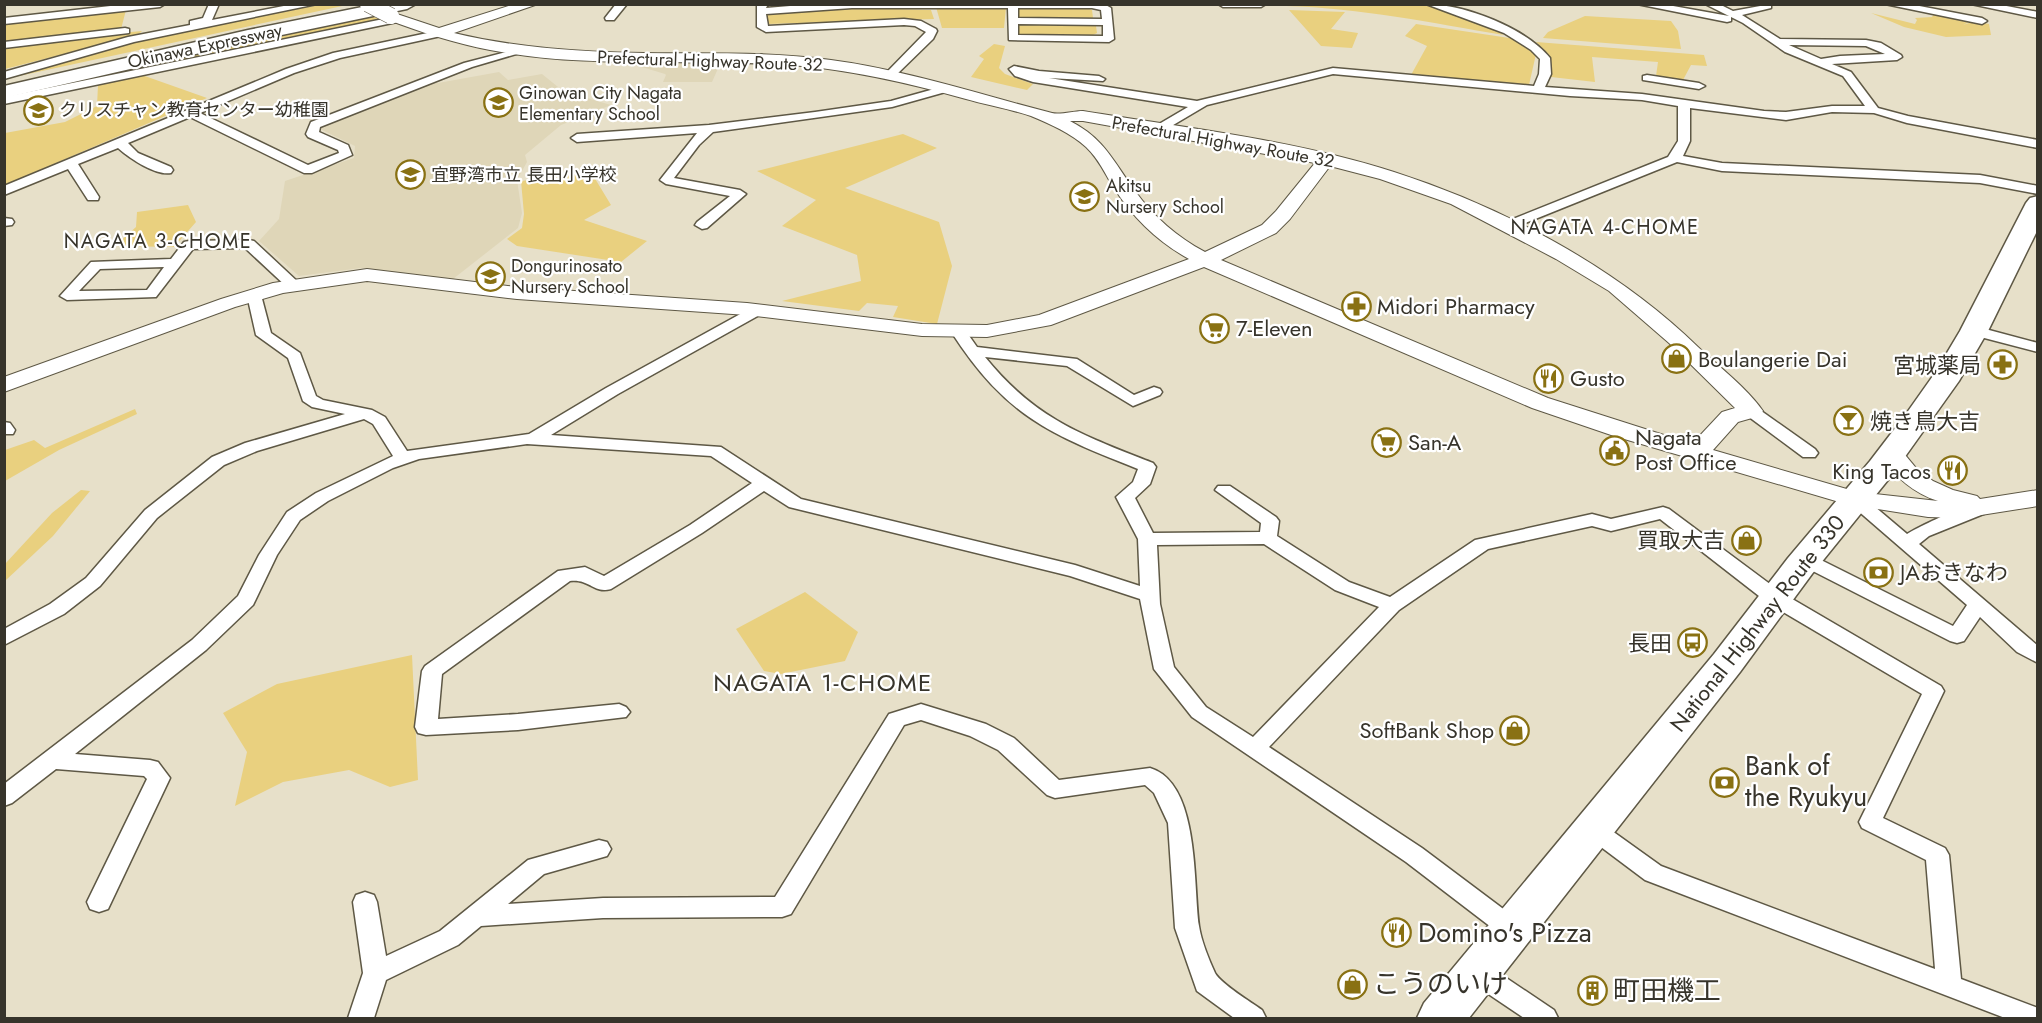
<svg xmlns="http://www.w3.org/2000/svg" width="2042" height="1023" viewBox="0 0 2042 1023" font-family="Jost,'Noto Sans JP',sans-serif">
<rect width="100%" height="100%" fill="#e7e0c9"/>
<g fill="#dfd6b8">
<polygon points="635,63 642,63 720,64 712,82 663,82 666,75 665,74 632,64"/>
<polygon points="499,72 508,80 542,74 563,91 611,105 561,125 525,155 527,162 517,180 522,213 518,228 453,279 361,268 299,276 259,241 279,219 285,181 354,158 355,146 320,129 321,124 427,82 438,83"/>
</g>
<g fill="#e9d07f">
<polygon points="319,5 347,5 5,79 5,77 137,41"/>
<path d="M1286 5H1427L1484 25 1504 35C1431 23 1361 8 1286 6Z"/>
<polygon points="936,7 1006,7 1004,28 942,28"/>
<polygon points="1023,7 1086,8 1092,10 1093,18 1022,19 1016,17 1015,9"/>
<polygon points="862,8 931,10 934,19 767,24 767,14"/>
<polygon points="126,10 120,33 142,31 138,35 5,69 5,24"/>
<polygon points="1289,10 1345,12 1331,29 1358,33 1352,48 1321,46"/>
<polygon points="1871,13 1915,24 1917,20 1915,18 1932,17 1934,14 1973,20 1963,25 1975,21 1989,24 1991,35 1946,37 1904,27"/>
<polygon points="368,15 379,19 5,98 56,82"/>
<polygon points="1585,16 1671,21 1678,31 1681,49 1543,38 1548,32"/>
<polygon points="1021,23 1088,24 1096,26 1097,33 1093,35 1020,35 1016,34 1015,25"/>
<polygon points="1416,24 1516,39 1527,45 1536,54 1529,85 1411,75 1427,46 1405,36"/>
<polygon points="1536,42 1704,55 1707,66 1691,65 1683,80 1656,76 1658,62 1592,57 1595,82 1551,77 1550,56"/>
<polygon points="994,44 1005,46 999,68 1005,74 1033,84 1027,90 971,77 984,59 979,56"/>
<polygon points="142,75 207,98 5,185 5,133 65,122 97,106 98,85"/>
<polygon points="903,134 937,148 845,188 939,222 952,266 937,324 893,317 898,306 867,303 859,311 782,301 861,281 857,255 782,226 816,200 757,171"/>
<polygon points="591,172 611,205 584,220 647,241 621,262 517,246 507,239 522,228 524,214 521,181"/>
<polygon points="188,205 196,222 174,247 115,246 136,227 137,212"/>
<polygon points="135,409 137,414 59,450 5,481 5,450 34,440 45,448"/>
<polygon points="81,490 90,491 53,536 5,581 5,564 52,513"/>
<polygon points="805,592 858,632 845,661 781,674 764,671 736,629"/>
<polygon points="412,655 418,780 390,787 349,770 283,782 235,806 247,752 223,713 277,684"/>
</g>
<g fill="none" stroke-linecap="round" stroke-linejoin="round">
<defs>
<g id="street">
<polygon points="128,4 165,4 160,7 4,24 4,18"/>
<polygon points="209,4 219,4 212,20 294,4 317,4 134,42 4,79 4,72 128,37 190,25 190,21 203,18"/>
<polygon points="616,4 627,4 614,20 606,20 605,18"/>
<path d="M757 4H768L766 8 814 4H1104L1111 8 1114 39 1109 42 1009 40 1008 8H852L766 14 768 26 904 19 921 21 936 29 937 31 933 39 894 77H886V73L926 32 915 26 904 25 766 32 757 27ZM1018 8H1092L1101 10 1102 19 1018 18ZM1018 24 1103 25V36L1018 35Z"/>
<polygon points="1218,4 1266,4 1261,7 1223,7"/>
<path d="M1426 4C1464 4 1526 28 1550 58L1551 74 1545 87 1642 94 1764 111 1786 112 1832 106H1865L1843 76 1785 52 1743 23 1731 17V21L1727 22 1637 4H1662L1729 16 1705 4H1719L1733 11 1771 4V8L1742 15 1780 39 1866 40 1881 43 1901 55 1902 57 1897 60 1832 64 1851 72 1878 108 1908 116 2038 140V148L1907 123 1874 113 1832 112 1786 120 1690 108V141L1683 156 1722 163 1980 175 2038 186V194L1980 183 1722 171 1677 162 1508 230 1501 226 1503 223 1668 157 1678 141V106L1642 100 1570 96 1333 74 1207 105 1158 134 1154 133V127L1188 107 1033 82 1015 76 1009 69 1014 66 1039 71 1099 76 1105 79 1103 81 1049 78 1197 101 1333 68 1534 86 1539 74 1540 59 1531 50 1504 33ZM1789 45 1866 46 1885 54 1840 56 1821 59Z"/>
<polygon points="1885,4 1909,4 1982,18 1987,21 1982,24"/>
<polygon points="1971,4 1996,4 2038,12 2038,18"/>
<polygon points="398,16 402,17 402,21 4,104 4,97"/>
<polygon points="125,28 129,29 129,33 4,48 4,42"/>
<path d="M437 31 442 34 441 36 340 58 294 73 200 113 308 165 339 153 338 150 308 137 306 134 311 122 464 63 525 47 530 50 472 67 320 127 319 132 348 145 352 155 312 173H304L190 117 128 143 138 153 171 167 173 170 171 173C156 176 129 158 118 148L78 164 99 197 98 200H88L68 169 4 195V186L286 69 333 53Z"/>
<polygon points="1647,75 1699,83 1705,86 1699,89 1643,80 1643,76"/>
<polygon points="945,86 951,89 949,91 892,107 713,132 699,145 674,178 740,190 746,194 707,228 702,229 695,225 697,222 730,196 666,184 660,180 697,133 577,142 571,138 577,134 709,125 815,112 891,101"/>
<polygon points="4,218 12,219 14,222 12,225 4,226"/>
<path d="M249 240 254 241 298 282 300 285 298 288H288L245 248 193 249 156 297 67 300 60 296 91 262 171 259 184 242 189 241ZM164 267 147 290 79 291 100 269Z"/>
<path d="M254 291 261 295 271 333 300 353 316 396 323 400 372 410 385 417 407 451 529 434 606 388 753 307H763L765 310 763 313 618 394 551 435 721 447 801 499 1075 565 1140 586 1138 539 1116 497 1133 482 1138 469C1049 434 1006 416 952 333L955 330H965L977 347 1077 359 1134 395 1154 387 1160 389 1162 392 1160 395 1133 406 1067 366 985 357C1035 419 1082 435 1153 463L1156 467 1150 484 1135 498 1153 533 1260 532 1261 523 1215 490 1218 486H1230L1276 517 1279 521 1277 536 1349 582 1390 597 1475 540 1592 514 1611 519 1663 507 1669 509 1782 593 1941 686 1944 691 1883 818 1945 848 1949 855 1961 979 2038 1008V1018H2005L1645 880 1585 835 1581 829 1585 823 1593 820 1601 823 1661 866 1935 969 1926 860 1862 828 1859 822 1922 694 1768 603 1660 519 1611 531 1592 526 1488 549 1399 610 1269 747 1422 848 1522 923 1525 930 1522 937 1513 940 1504 937 1406 862 1192 717 1154 669 1140 599 1070 576 789 507 764 491 702 533 611 589C593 594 591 579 570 581L442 674 438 719 518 714 619 704 626 707 630 712 626 717 518 730 426 735 418 733 415 727 422 671 425 666 558 571 585 567 604 576 690 525 752 483 711 456 527 444 419 459 393 468 328 501 300 520 277 555 253 605 206 650 75 754 150 760 158 762 170 778 108 909 99 912 90 909 87 902 147 779 144 776 56 769 12 803 4 806V784L192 640 238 596 259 555 287 512 316 493 393 456 373 424 364 419 257 451 224 465 157 518 100 586 64 614 4 645V629L50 604 86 578 145 510 212 457 245 443 345 414 312 407 303 401 288 358 256 335 247 295ZM1264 544 1335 590 1379 607 1253 737 1206 707 1174 667 1160 604 1157 545Z"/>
<polygon points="1974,326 2038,343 2038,352 1969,334 1966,331"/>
<polygon points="1751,406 1757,408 1815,449 1818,453 1815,457 1803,457 1745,414 1743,411"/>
<polygon points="4,422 10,423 15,430 13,434 4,434"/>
<path d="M1855 494 1861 495 1907 534C1922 525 1971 501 1986 505L1989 509 1986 513 1929 536 1919 544 2038 646V663L2017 652 1980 617 1964 641 1957 643 1950 641 1799 564 1797 560 1799 556H1813L1953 626 1967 605 1849 503 1846 499 1849 495Z"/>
<path d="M921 704 986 724 1014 738 1059 780 1150 768C1200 783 1193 884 1199 926 1201 940 1209 960 1215 973 1221 984 1251 1002 1262 1010L1266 1018H1234L1197 991 1175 928 1168 823 1154 793 1145 785 1055 798 1047 795 998 750 970 736 921 720 904 725 791 914 782 917 603 918 481 926 458 945 386 980 374 1018H348L363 973 353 902 356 895 365 892 374 895 377 902 386 956 440 931 528 860 599 840 607 842 611 849 607 856 544 874 508 904 603 898 775 897 889 714Z"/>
<polygon points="1478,962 1487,965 1554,1010 1558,1018 1524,1018 1469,981 1465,973 1469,965"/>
</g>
<path id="secondary" d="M515 4H538L454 33C517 48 580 52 644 53 706 54 769 51 831 60 906 70 978 94 1052 113 1060 115 1074 111 1083 111 1187 128 1294 140 1394 172 1503 207 1616 267 1698 347 1719 367 1746 387 1763 411L1759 416 1738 422 1713 450 1857 492 1938 501C1913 493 1895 477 1880 455L1883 450 1892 448 1901 450 1916 468 1933 481 1953 490 1977 496 1980 499 2038 490V506L1962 518 1928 517 1846 504 1614 436 1532 408 1204 267 1051 325 987 337 922 336 747 315 517 299 367 281 283 293 235 307 4 392V377L221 299 273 283 367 269 517 287 747 303 922 324 987 325 1039 315 1189 259C1158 242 1133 218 1114 188 1105 174 1099 159 1086 147 1071 133 1050 124 1031 116 1010 109 987 105 966 99 912 84 857 71 802 66 698 57 593 70 490 50 454 43 420 32 386 19L384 16 391 12 439 28ZM1070 121H1083L1315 163 1276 211 1262 225 1205 252C1177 237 1154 217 1135 191 1113 161 1105 139 1070 121ZM1330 166 1380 179 1451 204 1556 259 1609 291 1669 343 1735 408 1722 412 1692 444 1548 398 1221 260 1276 233 1290 219Z"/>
<g id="highway">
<polygon points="377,4 416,4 407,9 248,42 4,98 4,86 248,30"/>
<polygon points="2038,196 2038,229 1988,331 1959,381 1892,475 1812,574 1740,672 1469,1018 1417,1018 1424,1003 1714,654 1788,558 1870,461 1906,414 1935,373 1960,331 2026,203 2030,198"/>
</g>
</defs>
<use href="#street" stroke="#5e5845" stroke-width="3"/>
<use href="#secondary" stroke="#5e5845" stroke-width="2"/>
<use href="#highway" stroke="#5e5845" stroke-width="3"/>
<use href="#street" fill="#fff" fill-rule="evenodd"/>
<use href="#secondary" fill="#fff" fill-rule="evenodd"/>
<use href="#highway" fill="#fff" fill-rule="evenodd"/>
<defs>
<polyline id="secondary-bridge" points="368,4 391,16"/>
</defs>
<use href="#secondary-bridge" stroke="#5e5845" stroke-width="17" stroke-linecap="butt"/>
<use href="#secondary-bridge" stroke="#fff" stroke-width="16"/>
</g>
<defs>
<symbol id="school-ring" viewBox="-11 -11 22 22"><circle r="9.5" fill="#fff" stroke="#897113" stroke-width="1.5"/><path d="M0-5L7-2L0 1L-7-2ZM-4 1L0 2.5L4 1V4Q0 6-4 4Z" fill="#897113"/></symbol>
<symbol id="pharmacy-ring" viewBox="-11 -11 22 22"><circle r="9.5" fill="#fff" stroke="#897113" stroke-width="1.5"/><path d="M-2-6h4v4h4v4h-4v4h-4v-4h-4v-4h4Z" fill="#897113"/></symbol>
<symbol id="supermarket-ring" viewBox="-11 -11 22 22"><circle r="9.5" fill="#fff" stroke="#897113" stroke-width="1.5"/><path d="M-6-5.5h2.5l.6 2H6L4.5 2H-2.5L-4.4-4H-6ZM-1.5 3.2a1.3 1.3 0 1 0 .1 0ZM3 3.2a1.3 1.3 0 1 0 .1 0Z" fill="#897113"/></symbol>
<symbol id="shop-ring" viewBox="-11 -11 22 22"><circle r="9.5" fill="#fff" stroke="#897113" stroke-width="1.5"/><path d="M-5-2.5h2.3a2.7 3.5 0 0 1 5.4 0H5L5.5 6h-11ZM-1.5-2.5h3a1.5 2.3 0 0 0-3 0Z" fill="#897113"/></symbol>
<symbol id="restaurant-ring" viewBox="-11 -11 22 22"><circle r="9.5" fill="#fff" stroke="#897113" stroke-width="1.5"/><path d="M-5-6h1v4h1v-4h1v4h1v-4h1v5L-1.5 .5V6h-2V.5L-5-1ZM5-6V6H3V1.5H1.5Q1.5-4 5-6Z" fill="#897113"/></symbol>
<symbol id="bar-ring" viewBox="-11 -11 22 22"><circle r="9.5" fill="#fff" stroke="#897113" stroke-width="1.5"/><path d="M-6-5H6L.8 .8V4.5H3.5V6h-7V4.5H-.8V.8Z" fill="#897113"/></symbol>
<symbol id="civic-ring" viewBox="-11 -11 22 22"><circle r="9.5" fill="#fff" stroke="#897113" stroke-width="1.5"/><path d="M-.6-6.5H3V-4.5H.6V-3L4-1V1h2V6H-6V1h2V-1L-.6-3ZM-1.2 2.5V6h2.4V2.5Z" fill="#897113"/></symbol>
<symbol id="bank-ring" viewBox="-11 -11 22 22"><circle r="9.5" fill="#fff" stroke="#897113" stroke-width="1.5"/><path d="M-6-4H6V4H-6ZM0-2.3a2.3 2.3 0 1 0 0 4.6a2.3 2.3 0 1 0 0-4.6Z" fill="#897113"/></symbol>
<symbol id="bus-ring" viewBox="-11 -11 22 22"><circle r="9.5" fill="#fff" stroke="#897113" stroke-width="1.5"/><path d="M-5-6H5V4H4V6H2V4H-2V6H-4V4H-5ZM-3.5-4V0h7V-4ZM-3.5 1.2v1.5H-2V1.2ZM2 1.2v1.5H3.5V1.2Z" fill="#897113"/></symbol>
<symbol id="building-ring" viewBox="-11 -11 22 22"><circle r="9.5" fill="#fff" stroke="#897113" stroke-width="1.5"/><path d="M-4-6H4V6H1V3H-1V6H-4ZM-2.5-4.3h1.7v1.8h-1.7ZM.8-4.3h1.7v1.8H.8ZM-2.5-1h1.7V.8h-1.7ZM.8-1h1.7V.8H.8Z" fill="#897113"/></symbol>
</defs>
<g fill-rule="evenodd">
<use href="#school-ring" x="482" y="86" width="33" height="33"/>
<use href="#school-ring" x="22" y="94" width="33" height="33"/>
<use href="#school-ring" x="394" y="158" width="33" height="33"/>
<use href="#school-ring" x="1068" y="180" width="33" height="33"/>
<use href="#school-ring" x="474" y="260" width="33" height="33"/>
<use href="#pharmacy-ring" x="1340" y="290" width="33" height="33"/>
<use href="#supermarket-ring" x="1198" y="312" width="33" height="33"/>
<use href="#shop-ring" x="1660" y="342" width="33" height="33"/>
<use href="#pharmacy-ring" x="1986" y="348" width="33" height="33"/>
<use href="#restaurant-ring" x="1532" y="362" width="33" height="33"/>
<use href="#bar-ring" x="1832" y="404" width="33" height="33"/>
<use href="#supermarket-ring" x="1370" y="426" width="33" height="33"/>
<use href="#civic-ring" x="1598" y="434" width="33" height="33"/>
<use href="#restaurant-ring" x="1936" y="454" width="33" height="33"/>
<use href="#shop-ring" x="1730" y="524" width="33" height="33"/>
<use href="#bank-ring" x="1862" y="556" width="33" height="33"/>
<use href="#bus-ring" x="1676" y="626" width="33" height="33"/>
<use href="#shop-ring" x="1498" y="714" width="33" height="33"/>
<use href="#bank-ring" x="1708" y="766" width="33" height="33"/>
<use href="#restaurant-ring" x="1380" y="916" width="33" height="33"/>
<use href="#shop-ring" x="1336" y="968" width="33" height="33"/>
<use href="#building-ring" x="1576" y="974" width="33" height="33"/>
</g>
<g text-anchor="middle" stroke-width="4.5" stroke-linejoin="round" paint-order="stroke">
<g font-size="18" fill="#37342b" stroke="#fff">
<text transform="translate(205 46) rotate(-12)" y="6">Okinawa Expressway</text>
<text transform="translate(710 61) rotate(2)" y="6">Prefectural Highway Route 32</text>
<text transform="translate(1223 142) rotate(10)" y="6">Prefectural Highway Route 32</text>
</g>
<g font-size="18" fill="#37342b" stroke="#fff" text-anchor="start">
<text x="519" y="99">Ginowan City Nagata<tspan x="519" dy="21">Elementary School</tspan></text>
<text x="59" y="116">クリスチャン教育センター幼稚園</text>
<text x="431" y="181">宜野湾市立 長田小学校</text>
<text x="1106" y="192">Akitsu<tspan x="1106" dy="21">Nursery School</tspan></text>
<text x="511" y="272">Dongurinosato<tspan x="511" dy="21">Nursery School</tspan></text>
</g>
<g font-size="20" letter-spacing="1.5" fill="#37342b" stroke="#fff">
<text x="1605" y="234">NAGATA 4-CHOME</text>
<text x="158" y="248">NAGATA 3-CHOME</text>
</g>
<g font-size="22" fill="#37342b" stroke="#fff" text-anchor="start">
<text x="1377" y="314">Midori Pharmacy</text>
<text x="1236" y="336">7-Eleven</text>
<text x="1698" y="367">Boulangerie Dai</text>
<text x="1981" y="373" text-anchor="end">宮城薬局</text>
<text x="1570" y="386">Gusto</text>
<text x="1870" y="429">焼き鳥大吉</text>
<text x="1635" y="445">Nagata<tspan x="1635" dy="25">Post Office</tspan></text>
<text x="1408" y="450">San-A</text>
<text x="1931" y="479" text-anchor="end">King Tacos</text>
<text x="1725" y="548" text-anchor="end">買取大吉</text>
<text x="1900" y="580">JAおきなわ</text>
<text x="1672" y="651" text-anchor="end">長田</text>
<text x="1494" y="738" text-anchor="end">SoftBank Shop</text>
</g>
<g font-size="22" fill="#37342b" stroke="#fff">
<text transform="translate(1757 623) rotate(-52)" y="8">National Highway Route 330</text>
</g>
<g font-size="24" letter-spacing="1.5" fill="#37342b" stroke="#fff">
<text x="823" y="691">NAGATA 1-CHOME</text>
</g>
<g font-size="27" fill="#37342b" stroke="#fff" text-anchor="start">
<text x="1745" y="775">Bank of<tspan x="1745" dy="31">the Ryukyu</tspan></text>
<text x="1418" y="942">Domino's Pizza</text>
<text x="1373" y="993">こうのいけ</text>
<text x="1613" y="1000">町田機工</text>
</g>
</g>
<rect width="2042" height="1023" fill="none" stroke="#37342b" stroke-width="12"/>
</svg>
